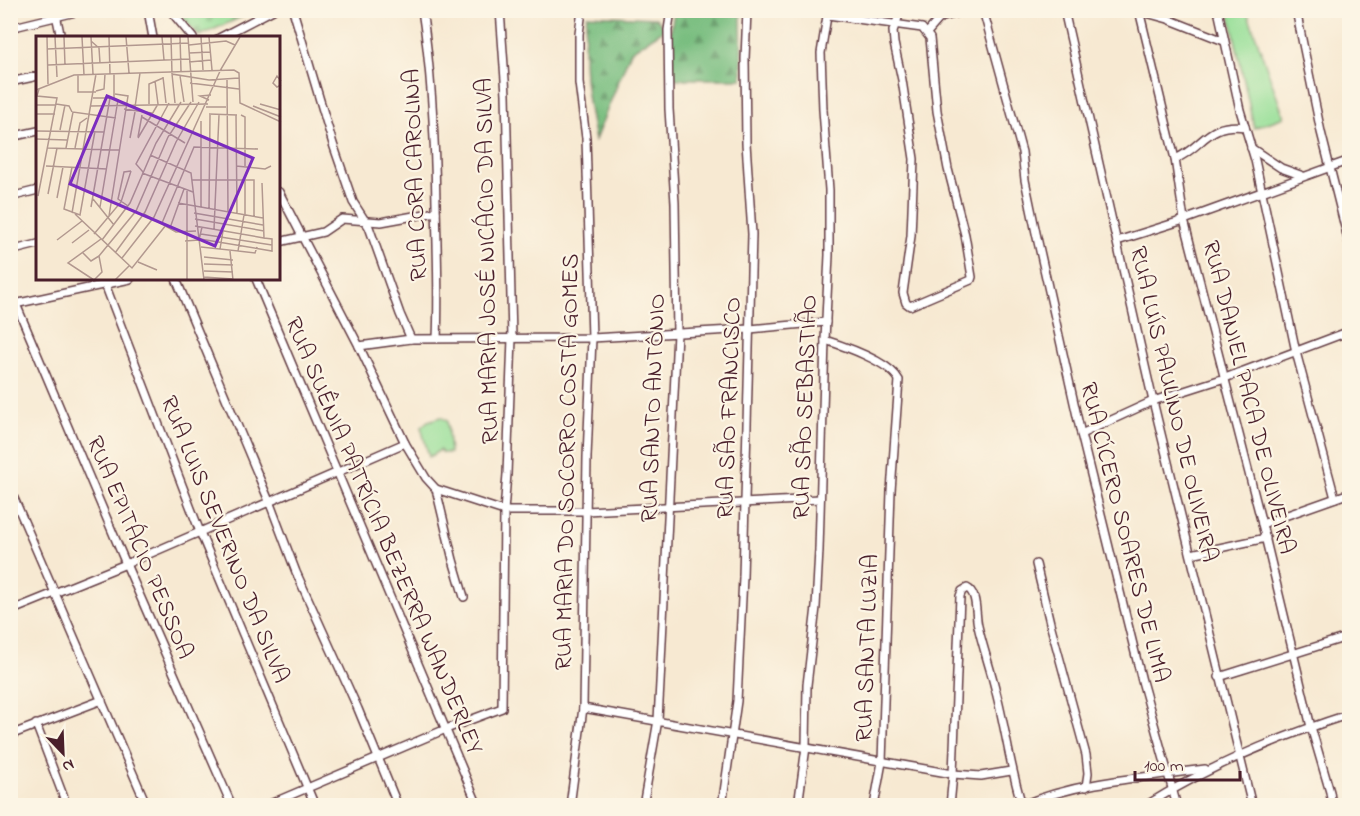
<svg xmlns="http://www.w3.org/2000/svg" width="1360" height="816" viewBox="0 0 1360 816" font-family="'Indie Flower',sans-serif">
<defs>
<pattern id="forest-firs" width="22" height="20" patternUnits="userSpaceOnUse" patternTransform="scale(1.5)"><rect width="22" height="20" fill="#79be80"/><path d="M5 1l3.5 6h-7zM16 11l3.5 6h-7z" fill="#659a69"/></pattern>
<pattern id="cemetery-stones" width="16" height="16" patternUnits="userSpaceOnUse" patternTransform="scale(1.5)"><rect width="16" height="16" fill="#97df98"/><path d="M2 7V4a2 2 0 0 1 4 0v3zM10 15v-3a2 2 0 0 1 4 0v3z" fill="#84bf83"/></pattern>
</defs>
<rect width="100%" height="100%" fill="#fcf5e5"/>
<filter id="ink" filterUnits="userSpaceOnUse"><feTurbulence type="fractalNoise" baseFrequency=".0167" numOctaves="2"/><feDisplacementMap in="SourceGraphic" scale="12" xChannelSelector="R" yChannelSelector="G"/><feConvolveMatrix kernelMatrix="1 2 1 2 8 2 1 2 1" color-interpolation-filters="sRGB"/></filter>
<filter id="wash" filterUnits="userSpaceOnUse"><feTurbulence type="fractalNoise" baseFrequency=".008" numOctaves="4" result="noise"/><feDisplacementMap in="SourceGraphic" scale="24" xChannelSelector="R" yChannelSelector="G"/><feGaussianBlur stdDeviation="1.35" result="paint"/><feColorMatrix in="noise" values="0 0 0 0 0 0 0 0 0 0 0 0 0 0 0 0 0 1.4 0 .05"/><feComposite in="paint" operator="in"/></filter>
<g filter="url(#wash)">
<rect width="100%" height="100%" fill="#f7e9d2"/>
<g fill="url(#forest-firs)" stroke="#626e56" stroke-width="1.5">
<polygon points="674,11 703,11 741,14 742,79 671,79 671,31"/>
<path d="M587 15 656 18 665 29 631 51 595 140C586 95 580 61 587 15Z"/>
</g>
<polygon fill="url(#cemetery-stones)" stroke="#707f62" stroke-width="1.5" points="177,11 255,11 199,36"/>
<g fill="#97df98" stroke="#707f62" stroke-width="1.5">
<polygon points="1229,11 1247,11 1284,117 1254,128"/>
<polygon points="441,417 447,421 450,453 442,453 440,450 429,457 421,427 428,421"/>
</g>
</g>
<g filter="url(#ink)">
<g fill="none" stroke-linecap="round" stroke-linejoin="round">
<defs>
<g id="minor">
<polyline points="55,10 61,38"/>
<polyline points="148,10 153,38"/>
<polyline points="170,10 193,38"/>
<polyline points="293,10 333,144 353,202 369,227 400,314 411,339"/>
<path d="M422 10C432 75 435 139 436 204 437 249 439 293 437 338"/>
<polyline points="983,10 1022,152 1025,180 1036,233 1081,434 1142,681 1177,806"/>
<polyline points="1064,10 1153,401 1252,806"/>
<polyline points="1139,10 1175,159 1184,220 1262,524 1311,727 1330,792 1332,806"/>
<polyline points="1218,10 1240,110 1255,160 1296,352 1335,498"/>
<polyline points="1296,10 1321,132 1350,247"/>
<polyline points="1139,11 1168,19 1224,41"/>
<polyline points="828,15 922,28 930,38 937,111 948,169 965,235 972,277 971,280 910,306 906,303 903,293 911,236 914,159 902,80 894,43 893,31 901,10"/>
<polyline points="10,28 84,10"/>
<polyline points="927,33 940,18 968,10"/>
<polyline points="219,38 273,10"/>
<polyline points="10,82 38,76"/>
<polyline points="10,137 38,131"/>
<polyline points="1251,148 1281,168 1303,176"/>
<path d="M1175 159C1204 147 1206 122 1245 127"/>
<polyline points="279,192 359,346 405,443 426,478 436,489 504,511 586,511 820,499"/>
<polyline points="10,197 38,190"/>
<polyline points="1117,241 1184,220 1350,160"/>
<polyline points="279,242 323,232 342,219 381,222 436,212"/>
<polyline points="10,251 38,244"/>
<polyline points="103,279 200,532 315,806"/>
<polyline points="176,279 269,501 296,572 358,709 398,806"/>
<polyline points="256,279 478,806"/>
<polyline points="16,304 126,564 232,806"/>
<polyline points="10,305 130,279"/>
<path d="M825 340C844 346 890 362 899 380L891 491 882 762 874 806"/>
<polyline points="359,346 411,339 592,338 750,329 826,322"/>
<polyline points="1081,434 1153,401 1225,378 1350,331"/>
<polyline points="10,489 147,806"/>
<polyline points="436,489 453,560 464,597"/>
<polyline points="1262,524 1350,493"/>
<polyline points="1191,554 1266,538"/>
<polyline points="1036,564 1051,627 1086,755 1088,773 1086,787"/>
<polyline points="10,611 126,564 405,443"/>
<polyline points="1219,677 1350,636"/>
<polyline points="583,708 953,774 981,776 1011,771"/>
<polyline points="36,724 67,806"/>
<polyline points="10,735 102,700"/>
<polyline points="265,806 446,729 502,708 504,511 507,474 512,338 506,94 500,10"/>
<polyline points="570,806 583,708 587,457 592,338 586,138 579,83 579,34 582,10"/>
<polyline points="643,806 658,720 660,683 677,333 675,203 669,109 668,30 671,10"/>
<polyline points="722,806 737,701 743,577 752,234 746,143 745,59 747,10"/>
<polyline points="798,806 806,747 807,685 816,607 819,550 825,340 829,255 829,190 823,110 821,53 828,10"/>
<path d="M950 806 953 774 960 596 962 591 967 588C978 593 975 615 978 626 983 648 991 670 996 692 1006 730 1010 768 1022 805"/>
<path d="M1020 806C1076 782 1144 777 1205 769"/>
<path d="M1145 806C1209 766 1278 737 1350 714"/>
</g>
</defs>
<use href="#minor" stroke="#643d44" stroke-width="10"/>
<use href="#minor" stroke="#fff" stroke-width="7"/>
</g>
</g>
<g text-anchor="middle" stroke-width="4.5" stroke-linejoin="round" paint-order="stroke">
<g font-size="24" fill="#4a1f2b" stroke="#fcf5e5">
<text transform="translate(414 175) rotate(-92)" y="8">RUA CORA CAROLINA</text>
<text transform="translate(486 261) rotate(-91)" y="8">RUA MARIA JOSÉ NICÁCIO DA SILVA</text>
<text transform="translate(1250 397) rotate(76)" y="8">RUA DANIEL PACA DE OLIVEIRA</text>
<text transform="translate(1175 404) rotate(77)" y="8">RUA LUÍS PAULINO DE OLIVEIRA</text>
<text transform="translate(804 407) rotate(-88)" y="8">RUA SÃO SEBASTIÃO</text>
<text transform="translate(652 408) rotate(-88)" y="8">RUA SANTO ANTÔNIO</text>
<text transform="translate(728 408) rotate(-88)" y="8">RUA SÃO FRANCISCO</text>
<text transform="translate(566 462) rotate(-89)" y="8">RUA MARIA DO SOCORRO COSTA GOMES</text>
<text transform="translate(1126 532) rotate(76)" y="8">RUA CÍCERO SOARES DE LIMA</text>
<text transform="translate(385 535) rotate(67)" y="8">RUA SUÊNIA PATRÍCIA BEZERRA WANDERLEY</text>
<text transform="translate(226 539) rotate(68)" y="8">RUA LUIS SEVERINO DA SILVA</text>
<text transform="translate(141 547) rotate(67)" y="8">RUA EPITÁCIO PESSOA</text>
<text transform="translate(866 648) rotate(-88)" y="8">RUA SANTA LUZIA</text>
</g>
</g>
<g transform="translate(36 36)">
<rect width="244" height="244" fill="#f7e9d2"/>
<path fill="none" stroke="#b2988f" stroke-width="1.5" d="M11 1 12 48M19 1 21 41M28 1 29 29M46 1 48 39M55 1 57 38M73 1 74 38M90 1 93 37M126 1 128 24M135 1 136 38 173 44 203 42M144 1 145 35M152 1 157 66M165 1 167 34M173 1 176 34M55 5 63 12 64 27M153 9 190 5 199 9M11 13 153 7M153 17 175 16M153 26 175 24M12 29 153 23M136 38 139 67M42 39V56H60M144 40 148 66M127 41 130 67M191 43 192 176M245 45 241 40 237 47 241 51 245 49M154 47 203 53M0 54 38 39 198 34 203 37 204 67 245 86M60 55 68 53 69 38M173 64 164 60 175 59M20 68 33 70 36 76M113 68V48L127 42M224 68 245 74M0 69H20M55 70 172 68M217 70 245 81M99 71 104 37M170 71H190M88 73 116 77M0 78H19M173 78 201 79M200 79 201 178M205 79 209 81V130M106 81 149 107M165 85V172M24 94 29 69M0 95 68 96M102 101 106 79M94 102 99 76M102 102 122 68 119 45M0 103 31 104M12 112 83 114M30 112 37 76 80 82M39 112 44 87 51 82M114 119 155 137 168 244M10 130 71 133M200 130 229 133 235 130M36 131 28 173 44 179 59 95M107 136 100 128 133 67M106 137 157 156M156 144H218V180M209 144V179M151 155V244M12 158 21 112M2 160 21 62 1 60 3 53M21 162 27 131M57 163 78 189M142 167 227 182M92 170 82 163 88 136 95 135M55 171 74 62H57M64 171 82 64 78 62V38M173 173 174 79M36 177 60 38M158 177 227 189M39 178 96 232 130 189M108 178 140 196 160 195M73 180 92 60 79 58M159 183 228 195M126 187 158 111 222 113M159 190 228 202 226 147M134 192 148 153M178 193 183 79M58 198 85 166 95 135M165 198 236 209M164 203 236 215V203L228 202M21 204 46 185M66 204 94 167 120 107 145 66M149 205 163 204 166 191M36 207 53 194M165 211 202 215 208 179M184 213 187 195M194 215 197 244M202 215 219 217 221 211M46 216 55 225 63 220M79 217 109 176 140 106 163 66M168 221 197 224M86 222 118 181 185 33 204 1M102 226 121 234M168 228 197 229M168 235 197 236M168 241 197 243M58 244 66 236 63 220 100 175 132 101 155 66M58 244 32 227 65 203M79 244 93 230"/>
<path fill="#7b2cbf" fill-opacity="0.15" stroke="#7b2cbf" stroke-width="3" d="M71 60 217 122 179 210 34 148Z"/>
<rect width="244" height="244" fill="none" stroke="#4a1f2b" stroke-width="3"/>
</g>
<rect width="1360" height="816" fill="none" stroke="#fcf5e5" stroke-width="36"/>
<g transform="translate(63 753) rotate(157)" stroke="#fcf5e5" stroke-width="4.5" paint-order="stroke">
<path d="M0-4.5L10 22L0 15L-10 22Z" fill="#4a1f2b"/>
<text y="-9" font-size="16" font-weight="bold" text-anchor="middle" fill="#4a1f2b">N</text>
</g>
<path d="M1135 771v9h105v-9" fill="none" stroke="#4a1f2b" stroke-width="3"/>
<text x="1144" y="771" font-size="18" fill="#4a1f2b" stroke="#fcf5e5" stroke-width="4.5" paint-order="stroke">100 m</text>
</svg>
